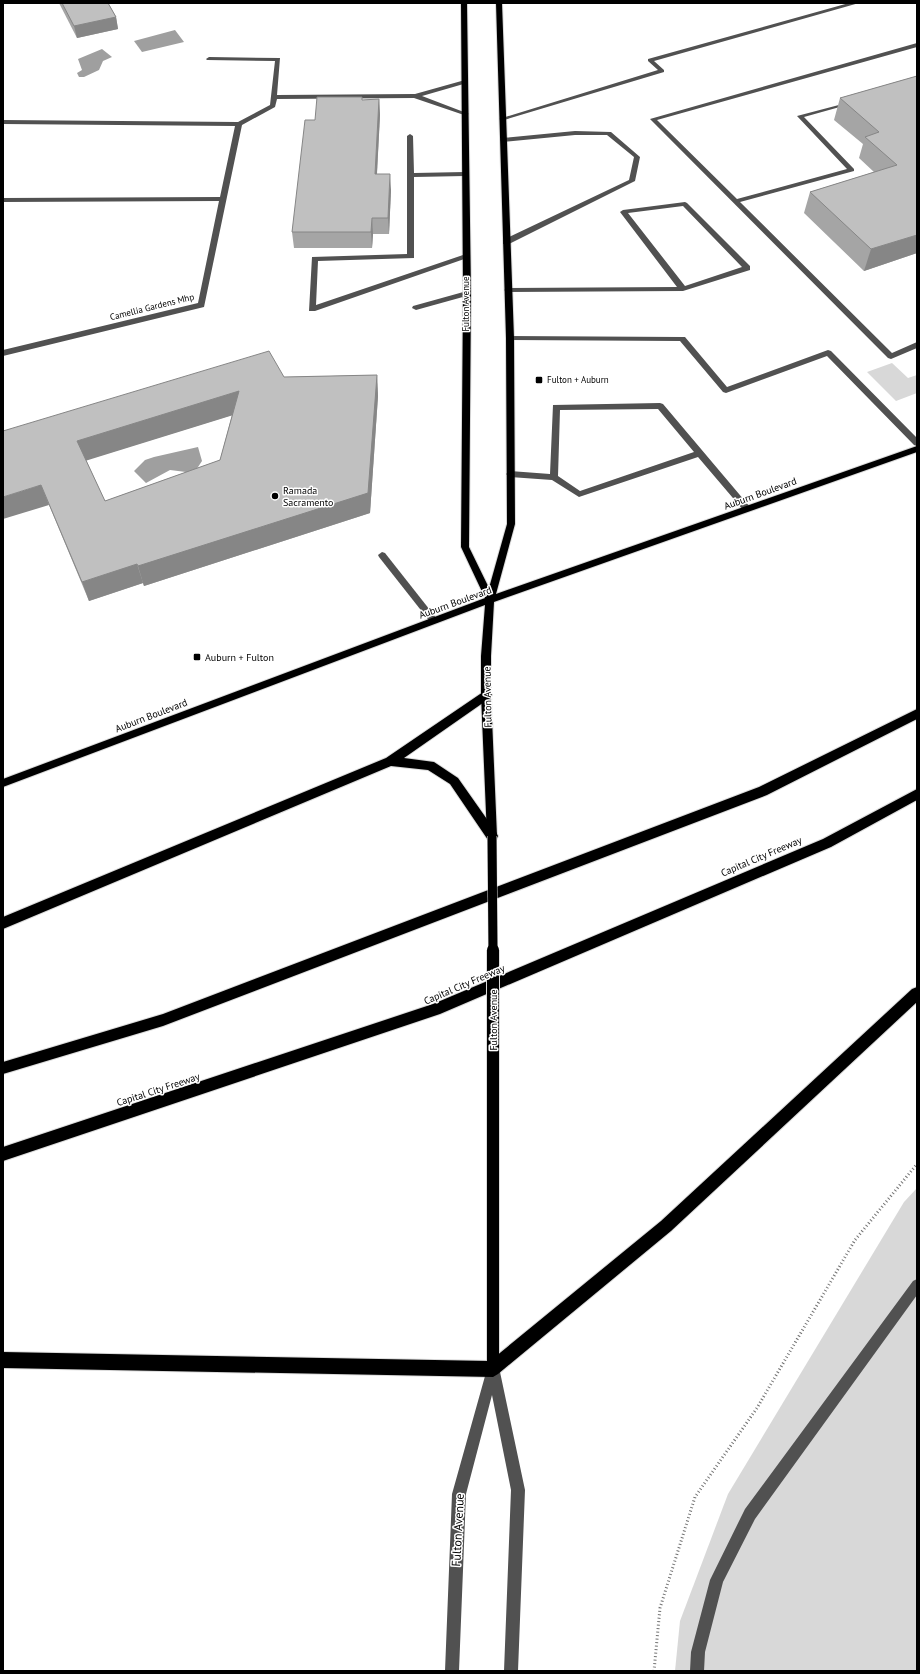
<svg xmlns="http://www.w3.org/2000/svg" width="920" height="1674" viewBox="0 0 920 1674" font-family="'PT Sans',sans-serif">
<rect width="100%" height="100%" fill="#fff"/>
<g fill="#d8d8d8">
<polygon points="892,363 908,378 917,375 917,393 896,401 867,372"/>
<polygon points="917,1188 917,1671 675,1671 680,1621 728,1494 904,1202"/>
</g>
<g fill="#9f9f9f">
<polygon points="175,30 184,42 142,52 134,41"/>
<polygon points="102,49 112,57 103,61 99,70 84,77 79,77 77,73 82,70 78,59"/>
<polygon points="198,447 202,461 194,473 170,470 146,483 134,471 145,460 154,457"/>
</g>
<g fill="none" stroke-linecap="round" stroke-linejoin="round">
<defs>
<g id="major">
<polygon points="461,3 467,3 471,293 469,547 489,588 507,524 506,338 496,3 502,3 514,338 515,524 496,594 917,446 917,452 494,602 491,656 491,695 497,836 496,839 492,840 488,839 487,836 481,695 481,656 485,605 3,787 3,779 485,598 461,547 463,293"/>
<polygon points="493,1042 497,1043 499,1047 499,1369 497,1373 493,1375 489,1373 487,1369 487,1047 489,1043"/>
</g>
<g id="highway">
<polygon points="486,690 490,692 492,695 490,698 404,758 434,762 458,778 496,832 498,836 496,840 492,841 488,840 450,784 428,770 391,766 3,929 3,917 386,758"/>
<polygon points="917,709 917,719 767,795 163,1026 3,1074 3,1062 163,1014 759,787"/>
<polygon points="917,789 917,800 831,847 440,1014 3,1161 3,1147 433,1004 823,839"/>
<polygon points="917,987 917,1002 671,1231 498,1374 493,1377 3,1368 3,1352 490,1361 661,1221 912,989"/>
</g>
</defs>
<use href="#major" stroke="#dbdbdb" stroke-width="2"/>
<use href="#highway" stroke="#dbdbdb" stroke-width="2"/>
<polyline stroke="#737373" stroke-width="3" stroke-dasharray="1 2.5" stroke-linecap="butt" points="654,1671 660,1608 695,1497 757,1408 855,1240 917,1164"/>
<g fill="#515151" fill-rule="evenodd">
<polygon points="849,3 859,3 654,61 664,70 664,72 504,120 499,119 658,70 648,61 648,59"/>
<polygon points="917,43 917,47 657,120 737,199 847,169 797,116 854,101 854,103 804,117 854,169 854,171 740,202 892,353 917,342 917,348 891,359 888,358 650,119"/>
<polygon points="209,57 280,58 277,95 415,94 465,80 467,81 467,83 422,96 469,114 464,115 414,98 277,99 275,107 242,125 204,307 3,356 3,350 198,303 219,201 3,202 3,198 220,197 235,126 3,124 3,120 238,122 270,105 275,61 207,60 206,59"/>
<polygon points="575,131 611,132 640,157 635,181 509,244 503,244 503,240 629,180 634,157 607,135 575,135 503,142 500,140 503,138"/>
<polygon points="410,134 413,136 414,173 465,172 468,174 465,176 414,177 414,258 318,261 316,305 463,255 469,255 470,257 315,311 309,311 312,257 407,254 407,136"/>
<path d="M685 202 687 203 750 266V270L683 291 508 292 504 290 508 288 677 287 620 212 623 210ZM683 206 742 267 685 286 628 213Z"/>
<polygon points="467,291 470,291 470,295 416,310 412,308 413,306"/>
<polygon points="507,336 682,337 685,337 727,387 828,350 831,351 917,438 917,446 914,445 827,356 726,393 723,392 680,341 510,340 507,340"/>
<path d="M660 403 663 404 750 507V511H744L698 457 579 497 552 480 510 477 506 474 510 471 550 474 553 405ZM658 409 694 452 580 491 558 476 560 410Z"/>
<polygon points="382,552 385,553 437,619 438,621 437,623 431,623 379,557 378,555"/>
<polygon points="917,1279 917,1295 755,1519 723,1582 705,1652 704,1671 690,1671 691,1652 710,1580 745,1509 913,1281"/>
<polygon points="493,1363 497,1365 500,1372 525,1490 518,1671 504,1671 511,1490 492,1395 466,1494 459,1671 445,1671 452,1494 487,1369 489,1365"/>
</g>
<use href="#major" fill="#000" fill-rule="evenodd"/>
<use href="#highway" fill="#000" fill-rule="evenodd"/>
<defs>
<polyline id="major-bridge-far1" points="492,836 493,951"/>
<polyline id="major-bridge" points="493,950 493,1047"/>
</defs>
<use href="#major-bridge-far1" stroke="#dbdbdb" stroke-width="10" stroke-linecap="butt"/>
<use href="#major-bridge" stroke="#dbdbdb" stroke-width="14" stroke-linecap="butt"/>
<use href="#major-bridge-far1" stroke="#000" stroke-width="9"/>
<use href="#major-bridge" stroke="#000" stroke-width="12"/>
</g>
<g fill="#a5a5a5" fill-rule="evenodd">
<polygon points="59,3 108,3 116,17 118,29 77,38"/>
<polygon points="917,76 917,253 864,271 804,213 810,192 874,172 859,158 863,144 834,120 840,98"/>
<polygon points="379,99 380,115 377,174 391,190 389,234 373,234 372,248 294,248 292,232 315,120 362,100"/>
<path d="M377 375 378 396 370 513 144 586 143 583 89 601 49 505 3 431 284 377ZM232 415 220 460 105 501 86 460Z"/>
</g>
<g fill="#868686">
<polygon points="116,17 118,29 77,38 74,26"/>
<polygon points="379,99 380,115 376,190 375,174"/>
<polygon points="390,174 391,190 389,234 388,218"/>
<polygon points="372,218 373,234 372,248 371,232"/>
<polygon points="917,235 917,253 864,271 871,249"/>
<polygon points="377,375 378,396 370,513 144,586 138,566"/>
<polygon points="239,391 243,412 85,461 77,441"/>
<polygon points="41,485 49,505 3,519 3,497"/>
<polygon points="137,564 143,583 89,601 82,582"/>
</g>
<g fill="#c0c0c0" stroke="#868686" fill-rule="evenodd">
<polygon points="62,3 108,3 116,17 74,26"/>
<polygon points="917,76 917,235 871,249 810,192 897,165 865,137 879,132 840,98"/>
<polygon points="317,97 362,97 362,100 379,99 375,174 390,174 388,218 372,218 371,232 292,232 305,120 315,120"/>
<path d="M269 351 284 377 377 375 368 493 138 566 137 564 82 582 41 485 3 497V431ZM239 391 220 460 105 501 77 441Z"/>
</g>
<g fill="#000" stroke="#fff" stroke-width="1.5">
<rect x="535" y="376" width="8" height="8" rx="2"/>
<circle cx="275" cy="496" r="4"/>
<rect x="193" y="653" width="8" height="8" rx="2"/>
</g>
<g text-anchor="middle" stroke-width="3" stroke-linejoin="round" paint-order="stroke">
<g font-size="9" fill="#000" stroke="#fff">
<text transform="translate(466 304) rotate(-90)" y="3">Fulton Avenue</text>
<text transform="translate(152 307) rotate(-14)" y="3">Camellia Gardens Mhp</text>
</g>
<g font-size="9" fill="#000" stroke="#fff" text-anchor="start">
<text x="547" y="383">Fulton + Auburn</text>
</g>
<g font-size="10" fill="#000" stroke="#fff" text-anchor="start">
<text x="283" y="494">Ramada<tspan x="283" dy="12">Sacramento</tspan></text>
<text x="205" y="661">Auburn + Fulton</text>
</g>
<g font-size="10" fill="#000" stroke="#fff">
<text transform="translate(760 493) rotate(-20)" y="4">Auburn Boulevard</text>
<text transform="translate(455 602) rotate(-20)" y="4">Auburn Boulevard</text>
<text transform="translate(487 697) rotate(-91)" y="4">Fulton Avenue</text>
<text transform="translate(151 715) rotate(-21)" y="4">Auburn Boulevard</text>
<text transform="translate(761 856) rotate(-23)" y="4">Capital City Freeway</text>
<text transform="translate(464 984) rotate(-23)" y="4">Capital City Freeway</text>
<text transform="translate(493 1020) rotate(-90)" y="4">Fulton Avenue</text>
<text transform="translate(158 1089) rotate(-18)" y="4">Capital City Freeway</text>
</g>
<g font-size="12" fill="#000" stroke="#fff">
<text transform="translate(458 1530) rotate(-87)" y="4">Fulton Avenue</text>
</g>
</g>
<rect width="920" height="1674" fill="none" stroke="#000000" stroke-width="8"/>
</svg>
